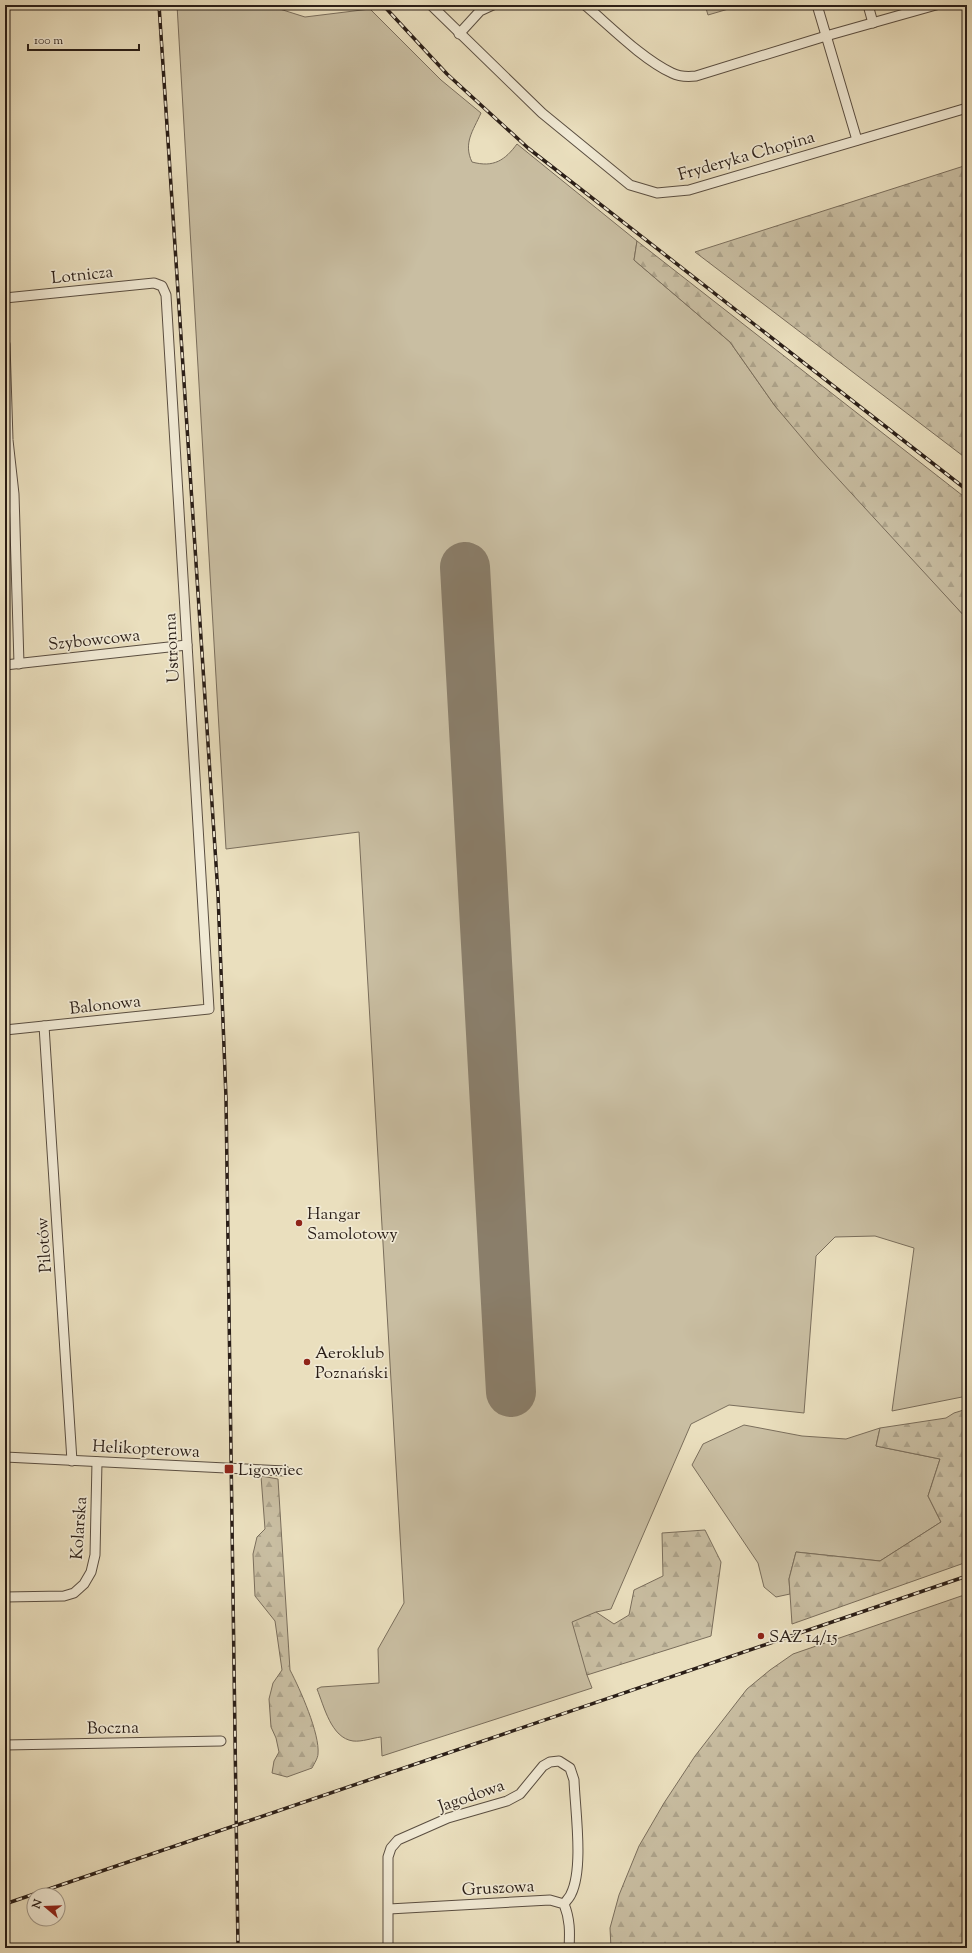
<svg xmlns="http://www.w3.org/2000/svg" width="972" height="1953" viewBox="0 0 972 1953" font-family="'Sorts Mill Goudy',serif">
<defs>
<pattern id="forest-firs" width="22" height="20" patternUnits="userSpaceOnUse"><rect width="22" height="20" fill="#c9bea2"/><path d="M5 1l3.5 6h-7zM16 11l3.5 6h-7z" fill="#ada38b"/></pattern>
</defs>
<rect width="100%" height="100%" fill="#eadfbe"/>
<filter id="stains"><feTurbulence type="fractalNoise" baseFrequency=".005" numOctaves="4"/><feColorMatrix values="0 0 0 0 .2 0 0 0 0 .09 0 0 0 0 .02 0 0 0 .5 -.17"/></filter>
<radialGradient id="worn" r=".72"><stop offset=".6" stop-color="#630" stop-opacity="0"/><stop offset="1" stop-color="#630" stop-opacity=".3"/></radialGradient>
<g fill="#c9bea2" stroke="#7a6e5c">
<path d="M177 5H267L305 17 370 9 441 80 481 113C473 131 463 143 472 162 494 168 505 160 517 144L637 241 634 260 730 342 775 406 967 619V1396L892 1411 914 1248 875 1236 835 1237 816 1256 804 1413 729 1405 691 1424 611 1609 596 1612 587 1675 592 1688 382 1756 381 1737C372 1738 362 1742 353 1741 331 1738 324 1706 317 1689L321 1687 379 1683 378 1649 404 1603 359 832 226 849Z"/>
<polygon points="705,5 742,5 708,15"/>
<polygon points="744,1425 802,1436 846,1439 880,1428 876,1446 940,1459 928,1496 941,1522 880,1561 796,1552 789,1579 790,1594 776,1597 764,1587 758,1563 692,1465 703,1444"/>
</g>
<g fill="url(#forest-firs)" stroke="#7a6e5c">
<polygon points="967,165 967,459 695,252"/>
<polygon points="637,241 967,499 967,619 818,457 775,406 730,342 634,260"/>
<polygon points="967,1409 967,1562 792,1624 789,1579 796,1552 880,1561 941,1522 928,1496 940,1459 876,1446 880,1428 946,1418 954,1413"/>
<path d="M261 1476 278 1479 290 1670C300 1689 320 1734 318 1754 318 1758 314 1764 312 1768L287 1777 272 1773 274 1761 279 1752 276 1738 271 1727 269 1699 273 1683 282 1670 275 1621 255 1596 253 1554 257 1537 265 1529Z"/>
<polygon points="705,1530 721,1562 711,1636 587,1675 572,1622 596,1612 614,1624 629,1615 634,1590 663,1576 662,1533"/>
<polygon points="967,1594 967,1948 611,1948 610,1928 619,1895 639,1846 664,1803 695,1756 747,1689 770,1670 793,1654"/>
</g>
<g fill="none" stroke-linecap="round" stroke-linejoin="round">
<polyline stroke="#8a7e6a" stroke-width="50" points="465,567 511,1392"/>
<defs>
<g id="minor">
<polyline points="431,5 542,113 630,185 657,193 689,190 967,108"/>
<path d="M585 5C610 26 642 59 672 73 680 77 687 77 696 76L826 36 936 5"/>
<polyline points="817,5 857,140"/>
<polyline points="868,5 873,23"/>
<polyline points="459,34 480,11 493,5"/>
<polyline points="5,298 154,283 162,286 166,295 209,1009 5,1030"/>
<polyline points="5,344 8,440 14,494 19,664"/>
<polyline points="5,665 187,645"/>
<polyline points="44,1026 72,1461"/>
<polyline points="5,1457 285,1471"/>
<polyline points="5,1597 64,1596 74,1593 84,1584 91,1572 95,1555 97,1462"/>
<polyline points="5,1745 221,1741"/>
<path d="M389 1909 550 1900 564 1904C570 1919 570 1932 569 1948"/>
<path d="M388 1948V1857L391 1848 398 1840 448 1818 507 1801 520 1794 543 1766 550 1762 559 1761 570 1768 574 1780C575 1809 584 1868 571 1894 570 1897 566 1901 564 1904"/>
</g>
</defs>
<use href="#minor" stroke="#5a4e41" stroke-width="11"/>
<use href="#minor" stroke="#f1ead5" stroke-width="9"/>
<defs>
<g id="rail">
<polyline points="159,5 218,894 226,1098 238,1948"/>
<polyline points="383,5 447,74 528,148 967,490"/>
<polyline points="5,1904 967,1576"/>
</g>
</defs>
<use href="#rail" stroke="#2a1e17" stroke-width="3.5"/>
<use href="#rail" stroke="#f1ead5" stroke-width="2" stroke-dasharray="6" stroke-linecap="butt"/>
</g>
<g fill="#8f2418" stroke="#f1ead5" stroke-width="1.5">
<circle cx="299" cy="1223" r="4"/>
<circle cx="307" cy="1362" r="4"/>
<rect x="224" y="1464" width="10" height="10" rx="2"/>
<circle cx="761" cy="1636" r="4"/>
</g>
<g text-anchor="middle" stroke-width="3.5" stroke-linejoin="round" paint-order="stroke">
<g font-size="17" fill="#2a1e17" stroke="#f1ead5">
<text transform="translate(746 155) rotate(-16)" y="6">Fryderyka Chopina</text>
<text transform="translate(82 274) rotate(-6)" y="6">Lotnicza</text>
<text transform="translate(94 639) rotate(-6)" y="6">Szybowcowa</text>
<text transform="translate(171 648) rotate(-93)" y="6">Ustronna</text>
<text transform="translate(105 1004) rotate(-6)" y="6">Balonowa</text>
<text transform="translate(43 1245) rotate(-94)" y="6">Pilotów</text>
<text transform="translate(146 1448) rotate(3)" y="6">Helikopterowa</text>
<text transform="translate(78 1528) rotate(-86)" y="6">Kolarska</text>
<text transform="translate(113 1727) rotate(-1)" y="6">Boczna</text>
<text transform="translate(471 1795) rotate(-19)" y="6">Jagodowa</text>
<text transform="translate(498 1887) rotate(-3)" y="6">Gruszowa</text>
</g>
<g font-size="17" fill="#2a1e17" stroke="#f1ead5" text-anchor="start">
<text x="307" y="1219">Hangar<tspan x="307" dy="20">Samolotowy</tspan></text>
<text x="315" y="1358">Aeroklub<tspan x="315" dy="20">Poznański</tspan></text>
<text x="238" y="1475">Ligowiec</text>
<text x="769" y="1642">SAZ 14/15</text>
</g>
</g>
<rect width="972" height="1953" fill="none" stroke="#eadfbe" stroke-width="20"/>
<rect x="6" y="6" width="960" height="1941" fill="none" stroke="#2a1e17" stroke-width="2"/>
<rect x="10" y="10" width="952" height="1933" fill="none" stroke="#2a1e17"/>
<g transform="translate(46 1907) rotate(289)"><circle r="19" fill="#f1ead5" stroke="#a19889"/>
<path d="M0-3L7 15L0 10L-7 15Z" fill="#8f2418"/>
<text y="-6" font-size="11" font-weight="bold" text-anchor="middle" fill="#2a1e17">N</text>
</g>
<path d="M28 44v6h111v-6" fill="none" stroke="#2a1e17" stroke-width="2"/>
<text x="34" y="44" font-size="12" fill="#2a1e17" stroke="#f1ead5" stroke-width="3" paint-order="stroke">100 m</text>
<rect width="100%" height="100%" filter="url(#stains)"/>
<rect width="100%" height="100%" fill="url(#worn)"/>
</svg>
